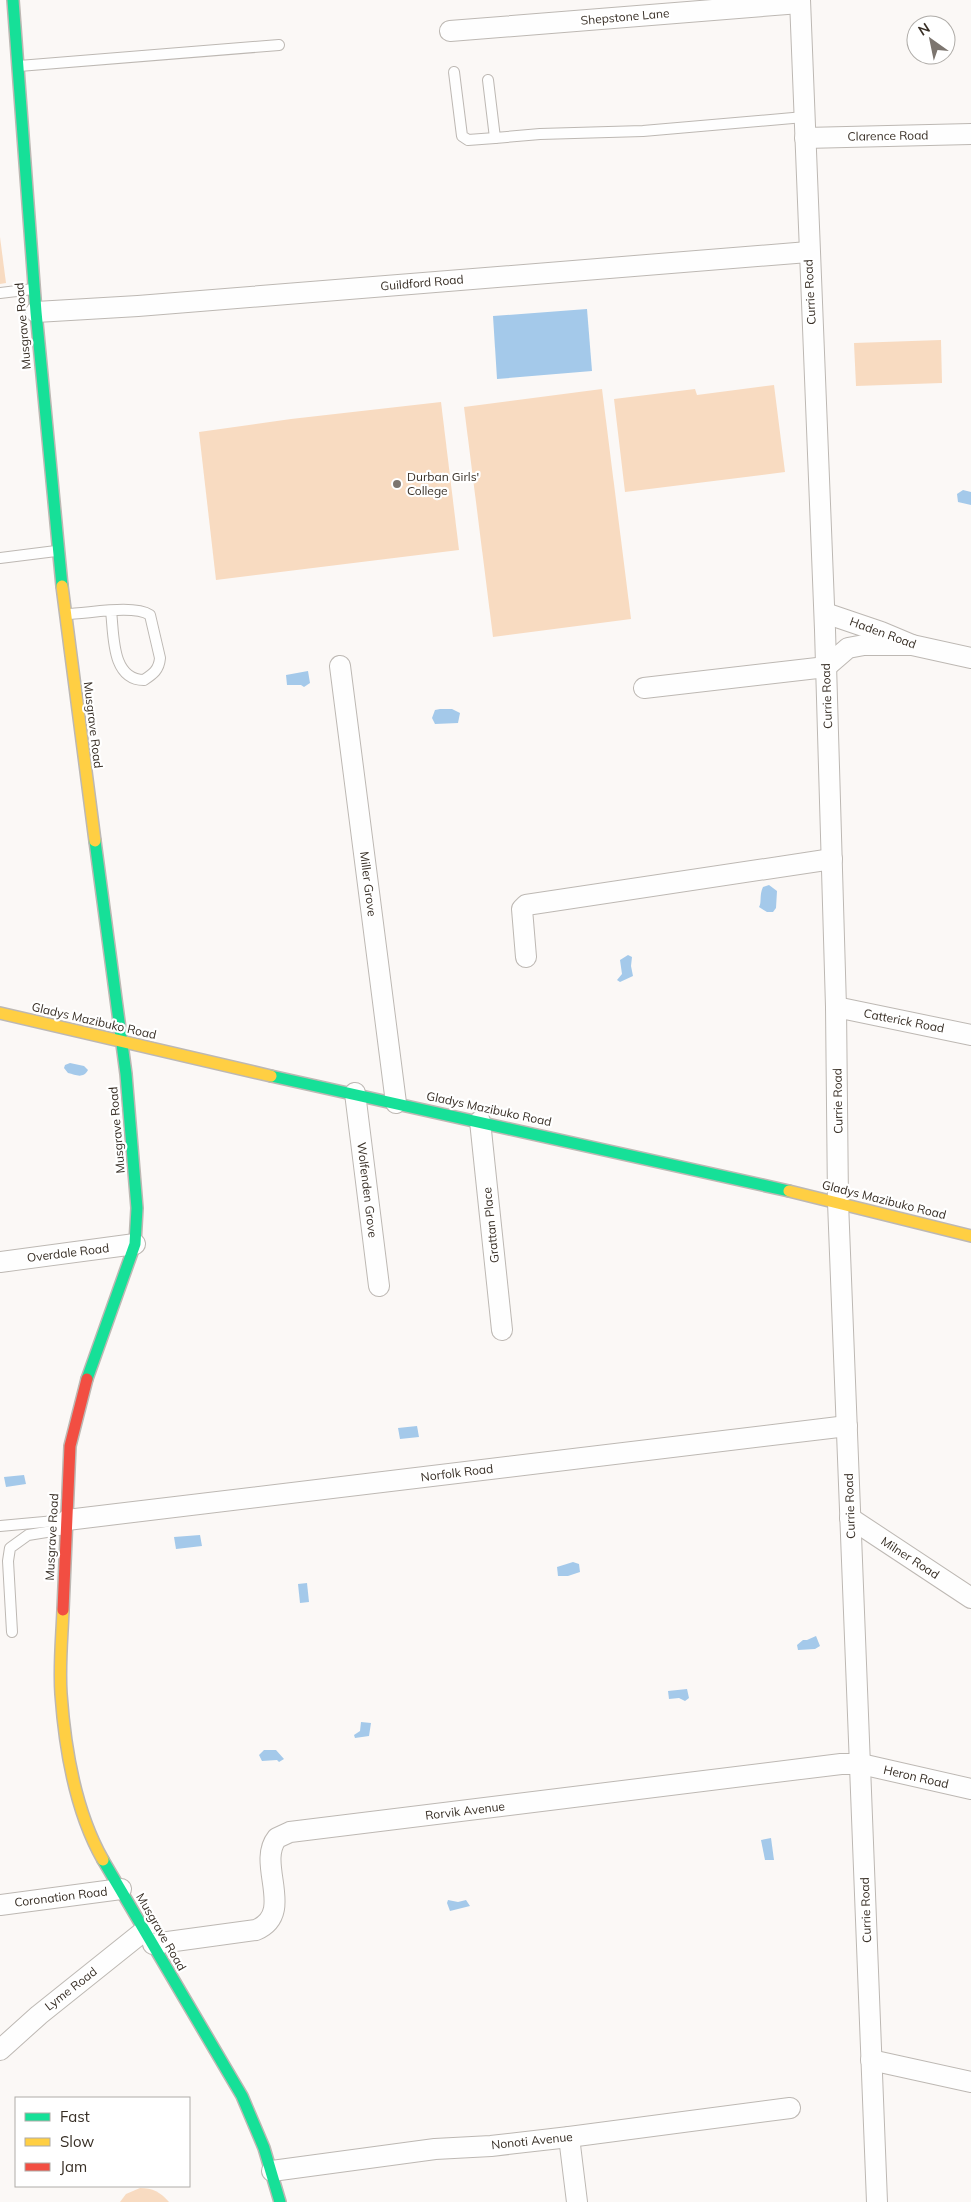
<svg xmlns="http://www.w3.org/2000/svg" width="971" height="2202" viewBox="0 0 971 2202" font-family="Mulish,sans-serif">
<rect width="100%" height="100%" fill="#fbf8f6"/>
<g fill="#f8dbc1">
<polygon points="0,237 6,283 0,284"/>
<polygon points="941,340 942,383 856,386 854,343"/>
<polygon points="774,385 785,472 625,492 614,399 695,389 697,395"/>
<polygon points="602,389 631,619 493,637 464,407"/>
<polygon points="441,402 459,550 216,580 199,432 291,419"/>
<path d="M140 2188C153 2188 160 2192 169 2202H120L126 2194Z"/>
</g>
<g fill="#a4c9ea">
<polygon points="587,309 592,371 497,379 493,316"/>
<polygon points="963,490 971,492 971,505 958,502 957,494"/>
<polygon points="308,671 310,683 304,687 301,685 287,685 286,675"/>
<polygon points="440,709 452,709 460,713 458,723 435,724 432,718 435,710"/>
<path d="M769 885 777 891 776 908 773 912H767L759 907C762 903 759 895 763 887Z"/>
<polygon points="628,955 632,957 631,966 633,976 620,982 617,980 622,974 620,960"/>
<path d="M70 1063 84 1066 88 1070C83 1079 76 1075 68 1073L64 1068 65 1065Z"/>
<polygon points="417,1426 419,1437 400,1439 398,1428"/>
<polygon points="24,1475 26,1484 6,1487 4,1477"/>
<polygon points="200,1535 202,1546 176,1549 174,1537"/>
<polygon points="573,1562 579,1564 580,1572 568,1576 558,1576 557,1567"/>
<polygon points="307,1583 309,1602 300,1603 298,1584"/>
<polygon points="816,1636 820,1646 815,1649 798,1650 797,1645 803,1640 807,1640"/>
<polygon points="687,1689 689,1698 685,1701 679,1698 669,1699 668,1691"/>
<polygon points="361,1722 371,1723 369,1736 355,1738 354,1735 360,1731"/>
<polygon points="264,1750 276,1750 284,1759 279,1762 277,1760 262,1761 259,1755"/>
<polygon points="771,1838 774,1860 765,1860 761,1840"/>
<polygon points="448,1900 458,1902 466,1900 470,1906 450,1911 447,1903"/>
</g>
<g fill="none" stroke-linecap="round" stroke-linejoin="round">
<defs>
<g id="lane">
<polyline points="19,66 279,45"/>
<polyline points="454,72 462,136 468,140 495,138"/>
<polyline points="488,80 495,138 540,134 643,131 804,117"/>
<polyline points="0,293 33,289"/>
<polyline points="0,558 56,551"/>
<path d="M66 614C87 614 133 604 150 615L160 658C159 670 153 674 144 680 111 680 114 634 111 611"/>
<polyline points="0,1526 66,1520"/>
<polyline points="12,1632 8,1561 10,1548 28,1535 65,1529"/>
</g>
<g id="street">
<polyline points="800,0 825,630 836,1007 838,1202 877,2202"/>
<polyline points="450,31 800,3"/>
<polyline points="805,138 971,134"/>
<polyline points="36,312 138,306 808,252"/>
<polyline points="825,613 881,632 912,645 971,658"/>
<polyline points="340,666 396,1103"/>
<polyline points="644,688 826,667 848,648 864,645 912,645"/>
<polyline points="526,957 522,909 526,905 832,859"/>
<polyline points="836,1007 971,1035"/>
<polyline points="355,1093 379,1286"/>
<polyline points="480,1121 502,1330"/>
<polyline points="0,1262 135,1244"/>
<polyline points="850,1518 971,1598"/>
<polyline points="67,1520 847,1426"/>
<polyline points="0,1905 121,1889"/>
<path d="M153 1944 256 1930C296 1913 256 1864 277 1838L290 1832 841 1764H861L971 1789"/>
<polyline points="0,2050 39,2015 144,1931"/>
<polyline points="871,2060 971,2082"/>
<polyline points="569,2137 577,2202"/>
<polyline points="272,2171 435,2149 491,2146 569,2137 790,2108"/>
</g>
<g id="fast">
<polyline points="13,0 36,312 62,586"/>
<polyline points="271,1076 789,1191"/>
<polyline points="87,1379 135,1244 137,1208 126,1074 95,841"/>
<polyline points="103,1860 242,2096 264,2148 280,2202"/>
</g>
<g id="slow">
<polyline points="62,586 95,841"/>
<polyline points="0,1013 271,1076"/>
<polyline points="789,1191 971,1236"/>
<path d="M63 1610C62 1637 59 1666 61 1694 65 1750 75 1811 103 1860"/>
</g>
<polyline id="jam" points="63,1610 70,1446 87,1379"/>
</defs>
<use href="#lane" stroke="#bdb8b3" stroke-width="12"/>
<use href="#street" stroke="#bdb8b3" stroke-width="22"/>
<use href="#fast" stroke="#bdb8b3" stroke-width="14"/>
<use href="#slow" stroke="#bdb8b3" stroke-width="14"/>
<use href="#jam" stroke="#bdb8b3" stroke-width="14"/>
<use href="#lane" stroke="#fefefe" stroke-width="10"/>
<use href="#street" stroke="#fefefe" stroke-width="20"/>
<use href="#fast" stroke="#16e098" stroke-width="11"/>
<use href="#slow" stroke="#ffcf43" stroke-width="11"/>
<use href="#jam" stroke="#f24e42" stroke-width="11"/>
</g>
<circle fill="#7c756f" stroke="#fff" stroke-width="2" cx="397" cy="484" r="5"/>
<g text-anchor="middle" stroke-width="4.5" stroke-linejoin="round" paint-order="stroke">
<g font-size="12" fill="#382f26" stroke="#fff">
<text transform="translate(625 17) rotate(-5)" y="4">Shepstone Lane</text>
<text transform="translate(888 136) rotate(-1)" y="4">Clarence Road</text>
<text transform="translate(422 283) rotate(-5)" y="4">Guildford Road</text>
<text transform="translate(810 292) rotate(-93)" y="4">Currie Road</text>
<text transform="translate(23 326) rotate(-95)" y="4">Musgrave Road</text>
<text transform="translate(883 633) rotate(20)" y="4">Haden Road</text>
<text transform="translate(827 696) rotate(-92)" y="4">Currie Road</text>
<text transform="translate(93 725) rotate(83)" y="4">Musgrave Road</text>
<text transform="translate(368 884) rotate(83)" y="4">Miller Grove</text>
<text transform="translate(94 1021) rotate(13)" y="4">Gladys Mazibuko Road</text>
<text transform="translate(904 1021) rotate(11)" y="4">Catterick Road</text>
<text transform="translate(838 1101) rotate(-91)" y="4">Currie Road</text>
<text transform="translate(489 1109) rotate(12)" y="4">Gladys Mazibuko Road</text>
<text transform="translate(117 1130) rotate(-95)" y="4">Musgrave Road</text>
<text transform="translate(367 1190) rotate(83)" y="4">Wolfenden Grove</text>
<text transform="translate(884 1200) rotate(14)" y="4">Gladys Mazibuko Road</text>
<text transform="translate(491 1225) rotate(-96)" y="4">Grattan Place</text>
<text transform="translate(68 1253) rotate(-7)" y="4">Overdale Road</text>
<text transform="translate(457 1473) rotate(-7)" y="4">Norfolk Road</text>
<text transform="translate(850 1506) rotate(-92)" y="4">Currie Road</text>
<text transform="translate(52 1537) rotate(-87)" y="4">Musgrave Road</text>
<text transform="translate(910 1558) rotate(33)" y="4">Milner Road</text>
<text transform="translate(916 1777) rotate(13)" y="4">Heron Road</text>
<text transform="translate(465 1811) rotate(-7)" y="4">Rorvik Avenue</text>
<text transform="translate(61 1897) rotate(-7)" y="4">Coronation Road</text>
<text transform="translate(866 1910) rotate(-92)" y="4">Currie Road</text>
<text transform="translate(161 1932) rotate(60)" y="4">Musgrave Road</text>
<text transform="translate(71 1989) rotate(-38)" y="4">Lyme Road</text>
<text transform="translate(532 2141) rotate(-6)" y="4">Nonoti Avenue</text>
</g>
<g font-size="12" fill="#382f26" stroke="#fff" text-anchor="start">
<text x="407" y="481">Durban Girls'<tspan x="407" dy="14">College</tspan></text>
</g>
</g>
<rect x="15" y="2097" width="175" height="90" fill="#ffffff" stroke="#afaca8"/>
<rect x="25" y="2113" width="25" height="8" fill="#16e098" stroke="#afaca8"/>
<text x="60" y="2122" font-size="15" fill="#382f26">Fast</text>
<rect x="25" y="2138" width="25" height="8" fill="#ffcf43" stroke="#afaca8"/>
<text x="60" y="2147" font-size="15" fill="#382f26">Slow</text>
<rect x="25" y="2163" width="25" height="8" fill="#f24e42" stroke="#afaca8"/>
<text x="60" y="2172" font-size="15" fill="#382f26">Jam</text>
<g transform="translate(931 40) rotate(327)"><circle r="24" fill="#ffffff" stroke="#afaca8"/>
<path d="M0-4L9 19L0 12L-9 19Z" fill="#7c756f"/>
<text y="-8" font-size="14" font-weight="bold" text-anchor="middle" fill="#382f26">N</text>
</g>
</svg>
